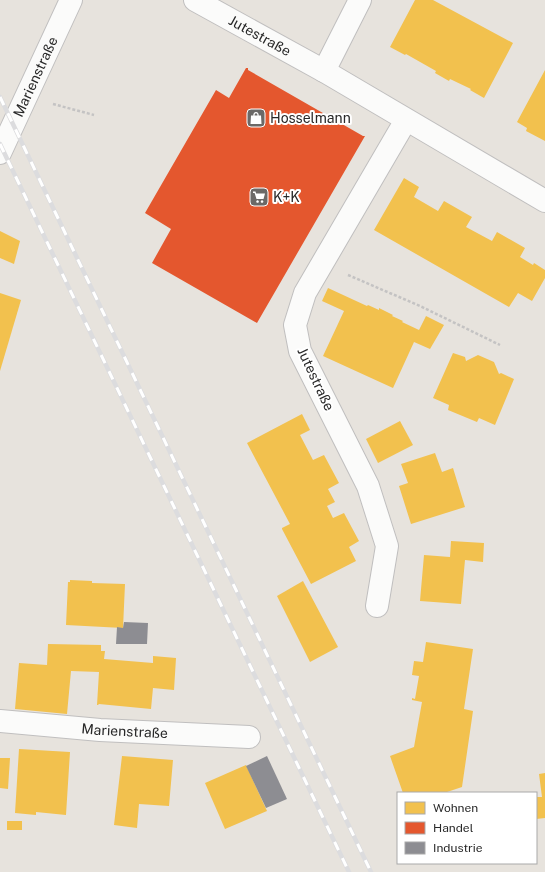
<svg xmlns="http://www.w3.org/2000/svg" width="545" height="872" viewBox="0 0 545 872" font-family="'Public Sans',sans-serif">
<rect width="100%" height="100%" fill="#e7e3dd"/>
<g fill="#f2c14e">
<polygon points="415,0 433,0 513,43 484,98 470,90 471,89 450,79 449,81 435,73 436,71 406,54 405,55 390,47"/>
<polygon points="545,70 545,141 526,131 527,128 517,122"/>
<polygon points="404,178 419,187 414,197 438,211 444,201 472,217 466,227 492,241 497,232 525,248 520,257 533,265 534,263 545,270 545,278 532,301 518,293 509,307 374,230"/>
<polygon points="0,231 20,241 14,264 0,258"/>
<polygon points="328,288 367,306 368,305 379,310 379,308 393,315 392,316 403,321 402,322 419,330 426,316 444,325 430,349 414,342 393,388 323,356 344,311 322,301"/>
<polygon points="0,293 21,300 0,371"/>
<polygon points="453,353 465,357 466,361 478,355 494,362 499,374 501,373 514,379 495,425 479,418 477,422 448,410 449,405 433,398"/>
<polygon points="302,414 310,430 300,435 313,460 324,455 339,483 328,489 335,502 327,506 333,518 344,513 359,541 349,547 356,561 311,584 282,529 282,528 290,524 247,443"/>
<polygon points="400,421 413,445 378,463 366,439"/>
<polygon points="435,453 442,472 453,468 465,507 411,524 399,486 408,483 401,464"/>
<polygon points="451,541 484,543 483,562 465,560 461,604 420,601 424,555 450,557"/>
<polygon points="70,580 92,581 92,583 125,584 123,628 66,625 68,582 70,582"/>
<polygon points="303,581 338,647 310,662 277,596"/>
<polygon points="426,642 473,649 464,709 473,711 462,787 444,793 403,793 390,756 414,747 422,702 412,700 412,698 415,699 419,676 412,675 414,661 423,662"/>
<polygon points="48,644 101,645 101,651 105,651 104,659 153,663 153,656 176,658 174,690 153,688 151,709 99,704 98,705 97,705 99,672 71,671 67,714 15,709 19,663 47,665"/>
<polygon points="19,749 70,752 66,815 36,812 36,815 15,813"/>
<polygon points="122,756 173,760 169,806 139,804 137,828 114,825"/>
<polygon points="0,758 10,758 8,789 0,788"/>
<polygon points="246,765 267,811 225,829 205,783"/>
<polygon points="545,773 545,818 536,819 536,797 542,797 539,774"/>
<rect x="7" y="821" width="15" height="9"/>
</g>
<polygon fill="#e4572e" points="246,68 248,68 248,70 363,136 365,136 257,323 152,263 171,229 145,213 216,90 229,98"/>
<g fill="#8d8d92">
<polygon points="124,622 148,623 147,644 116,644 117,627 123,628"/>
<polygon points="267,756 287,799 266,808 246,766"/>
</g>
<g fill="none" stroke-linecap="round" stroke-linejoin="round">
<defs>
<g id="minor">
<path id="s1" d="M195 0 324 71 545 201"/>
<polyline points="324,71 360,0"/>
<path id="s2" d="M0 153 71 0"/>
<polyline points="377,606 387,546 368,486 300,351 295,325 305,293 406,120"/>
<path id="s3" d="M0 721 100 730 249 737"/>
</g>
</defs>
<use href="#minor" stroke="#c0bfbf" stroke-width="24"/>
<g stroke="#c4c3c3" stroke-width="2.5" stroke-dasharray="3 2" stroke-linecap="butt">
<polyline points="53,104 94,115"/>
<polyline points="348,275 420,306 500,345"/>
</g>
<use href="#minor" stroke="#fbfbfa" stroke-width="22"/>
<defs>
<g id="rail">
<polyline points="0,97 371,872"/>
<polyline points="0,144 349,872"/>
</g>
</defs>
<use href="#rail" stroke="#dcdcde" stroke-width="4.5"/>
<use href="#rail" stroke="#fff" stroke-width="3" stroke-dasharray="9" stroke-linecap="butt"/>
</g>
<defs>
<symbol id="shop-square" viewBox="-11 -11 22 22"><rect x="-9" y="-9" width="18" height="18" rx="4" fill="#6b6967" stroke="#fff"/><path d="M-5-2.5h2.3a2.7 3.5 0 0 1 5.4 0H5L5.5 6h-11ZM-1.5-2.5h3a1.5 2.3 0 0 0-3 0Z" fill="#fff"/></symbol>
<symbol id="supermarket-square" viewBox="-11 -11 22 22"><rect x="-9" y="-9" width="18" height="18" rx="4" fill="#6b6967" stroke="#fff"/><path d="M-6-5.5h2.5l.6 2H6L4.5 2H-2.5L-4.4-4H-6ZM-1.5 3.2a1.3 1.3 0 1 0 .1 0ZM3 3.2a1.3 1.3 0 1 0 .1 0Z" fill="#fff"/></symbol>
</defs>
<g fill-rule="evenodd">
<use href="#shop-square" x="245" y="107" width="22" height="22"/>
<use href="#supermarket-square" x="248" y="186" width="22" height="22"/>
</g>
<g text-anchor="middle" stroke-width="4" stroke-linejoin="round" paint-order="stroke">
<g font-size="14" fill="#282828" stroke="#fff">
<text dy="5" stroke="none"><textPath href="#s1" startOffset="74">Jutestraße</textPath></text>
<text dy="5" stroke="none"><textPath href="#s2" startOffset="84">Marienstraße</textPath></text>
<text transform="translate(316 379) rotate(65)" y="5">Jutestraße</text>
<text dy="5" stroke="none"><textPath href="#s3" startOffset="125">Marienstraße</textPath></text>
</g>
<g font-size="14" fill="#282828" stroke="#fff" text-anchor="start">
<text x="270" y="123">Hosselmann</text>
<text x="273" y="202">K+K</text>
</g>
</g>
<rect x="397" y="792" width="140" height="72" fill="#ffffff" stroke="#a9a9a9"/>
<rect x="405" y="802" width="20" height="12" fill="#f2c14e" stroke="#a9a9a9"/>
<text x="433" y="812" font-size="12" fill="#282828">Wohnen</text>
<rect x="405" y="822" width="20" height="12" fill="#e4572e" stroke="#a9a9a9"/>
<text x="433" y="832" font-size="12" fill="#282828">Handel</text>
<rect x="405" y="842" width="20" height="12" fill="#8d8d92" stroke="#a9a9a9"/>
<text x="433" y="852" font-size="12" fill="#282828">Industrie</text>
</svg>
